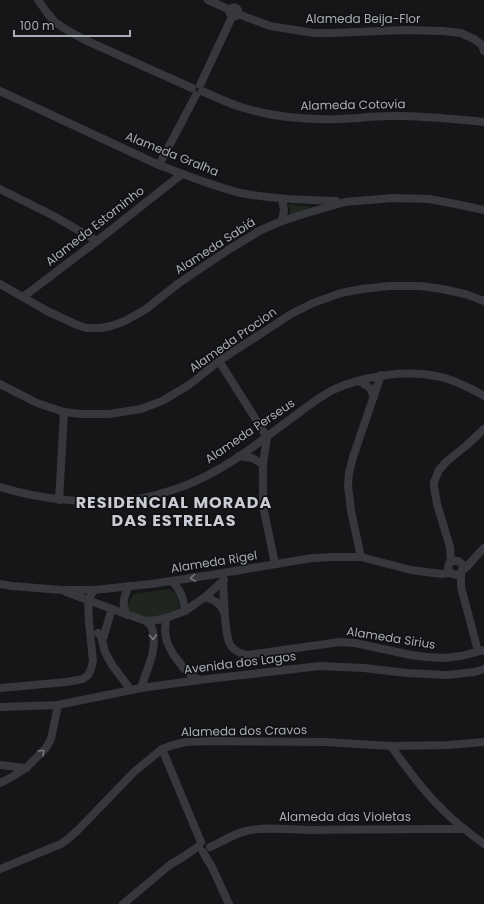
<svg xmlns="http://www.w3.org/2000/svg" width="484" height="904" viewBox="0 0 484 904" font-family="Poppins,sans-serif">
<rect width="100%" height="100%" fill="#161618"/>
<g fill="#1e261f">
<polygon points="288,204 312,207 289,216 290,209"/>
<polygon points="169,589 176,594 179,607 172,613 156,618 142,617 130,613 127,607 130,599 134,594"/>
</g>
<g fill="none" stroke-linecap="round" stroke-linejoin="round">
<g stroke="#37383d" stroke-width="8">
<polyline points="38,0 48,14 55,22 65,29 85,40 192,88"/>
<polyline points="208,0 230,10"/>
<circle cx="234" cy="12" r="4.5"/>
<polyline points="238,14 270,26 314,33 332,33 404,30 443,31 461,33 474,39 482,45 484,51"/>
<polyline points="200,85 232,17"/>
<path d="M0 91 159 165C186 175 213 186 241 193 272 199 304 200 336 201"/>
<path d="M202 91C215 97 228 103 241 107 272 117 305 120 338 119 355 119 372 116 390 116 421 115 453 119 484 122"/>
<polyline points="159,165 196,95"/>
<polyline points="0,189 52,215 97,241"/>
<polyline points="282,221 284,210 282,199"/>
<polyline points="0,284 47,311 75,324 86,328 101,328 111,326 125,321 146,309 179,283 228,250 261,230 282,221 307,213 345,202 393,198 429,199 456,204 484,210"/>
<polyline points="23,297 97,241 182,174"/>
<polyline points="219,361 267,437 263,464 263,506 275,564"/>
<polyline points="359,381 370,388 374,397"/>
<polyline points="0,384 37,403 64,412 81,414 109,414 141,409 162,401 189,385 219,361 291,314 313,303 341,293 362,289 389,286 420,286 442,289 465,294 484,301"/>
<polyline points="239,456 252,458 263,464"/>
<path d="M0 487C43 500 93 505 137 499 153 497 169 491 184 486 223 471 256 445 289 420 303 410 316 399 331 391 342 385 353 382 365 379 399 371 434 370 465 386 472 389 478 392 484 396"/>
<polyline points="59,500 64,412"/>
<polyline points="361,557 351,511 348,486 349,473 353,457 381,375"/>
<polyline points="451,562 450,547 437,504 434,487 434,482 439,470 446,462 467,445 484,429"/>
<path d="M463 570C471 564 476 555 484 548"/>
<path d="M461 573 456 575 450 573 448 567C449 562 452 560 458 561L462 564 463 567 461 573V587L478 651"/>
<path d="M172 581C181 591 183 597 185 611"/>
<path d="M223 581C224 594 224 637 231 646 236 652 241 654 247 655L340 642 355 643 411 655 426 657 443 658 461 656 484 650"/>
<polyline points="0,584 12,586 62,590 94,590 151,584 211,575 312,558 335,557 361,557 411,570 442,574 450,573"/>
<polyline points="66,592 112,609 146,621 151,626 153,631 154,643 152,656 141,688"/>
<path d="M205 597C214 600 220 603 224 612"/>
<path d="M127 615C121 604 124 597 129 586"/>
<polyline points="146,621 157,620 166,618"/>
<polyline points="98,633 101,636 104,636 104,635 112,609"/>
<polyline points="101,636 105,652 112,665 131,690"/>
<polyline points="199,680 185,670 173,654 167,642 165,632 166,618 185,611 205,597 224,580"/>
<polyline points="0,688 67,682 83,679 88,675 91,669 93,661 89,622 88,601 91,595 94,590"/>
<polyline points="0,707 58,705 141,688 199,680 320,666 364,668 407,673 447,675 475,672 484,669"/>
<path d="M391 746C407 769 424 792 444 811 456 823 470 834 484 844"/>
<polyline points="162,749 201,842"/>
<polyline points="0,765 26,768"/>
<polyline points="0,783 12,777 26,768 46,748 51,739 58,705"/>
<path d="M210 847C222 842 233 834 246 831 265 826 293 830 313 830 364 829 414 829 464 829"/>
<polyline points="203,852 208,861 211,865 229,904"/>
<polyline points="0,869 51,848 61,844 69,838 79,829 134,772 162,749 173,745 186,742 208,741 325,742 391,746 449,745 484,742"/>
<polyline points="123,904 171,864 183,857 199,846"/>
</g>
</g>
<defs><path id="oneway-chevron" d="M-2-3.5L2.5 0L-2 3.5" fill="none" stroke-width="1.6" stroke-linecap="round" stroke-linejoin="round"/></defs>
<g stroke="#757881">
<use href="#oneway-chevron" transform="translate(193 578) rotate(171)"/>
<use href="#oneway-chevron" transform="translate(153 637) rotate(87)"/>
<use href="#oneway-chevron" transform="translate(42 752) rotate(-45)"/>
</g>
<g text-anchor="middle" stroke-width="3.5" stroke-linejoin="round" paint-order="stroke">
<g font-size="12" fill="#a8adb8" stroke="#111113">
<text x="363" y="23">Alameda Beija-Flor</text>
<text transform="translate(353 105) rotate(-1)" y="4">Alameda Cotovia</text>
<text transform="translate(172 154) rotate(22)" y="4">Alameda Gralha</text>
<text transform="translate(95 226) rotate(-38)" y="4">Alameda Estorninho</text>
<text transform="translate(215 246) rotate(-33)" y="4">Alameda Sabiá</text>
<text transform="translate(233 340) rotate(-35)" y="4">Alameda Procion</text>
<text transform="translate(250 431) rotate(-34)" y="4">Alameda Perseus</text>
<text transform="translate(214 562) rotate(-9)" y="4">Alameda Rigel</text>
<text transform="translate(391 638) rotate(9)" y="4">Alameda Sirius</text>
<text transform="translate(240 663) rotate(-7)" y="4">Avenida dos Lagos</text>
<text transform="translate(244 731) rotate(-1)" y="4">Alameda dos Cravos</text>
<text x="345" y="821">Alameda das Violetas</text>
</g>
<g font-size="16" font-weight="bold" letter-spacing="1" fill="#c9ccd4" stroke="#111113">
<text x="174" y="508">RESIDENCIAL MORADA<tspan x="174" dy="18">DAS ESTRELAS</tspan></text>
</g>
</g>
<path d="M14 30v6h116v-6" fill="none" stroke="#a8adb8" stroke-width="2"/>
<text x="20" y="30" font-size="12" fill="#a8adb8" stroke="#111113" stroke-width="3" paint-order="stroke">100 m</text>
</svg>
